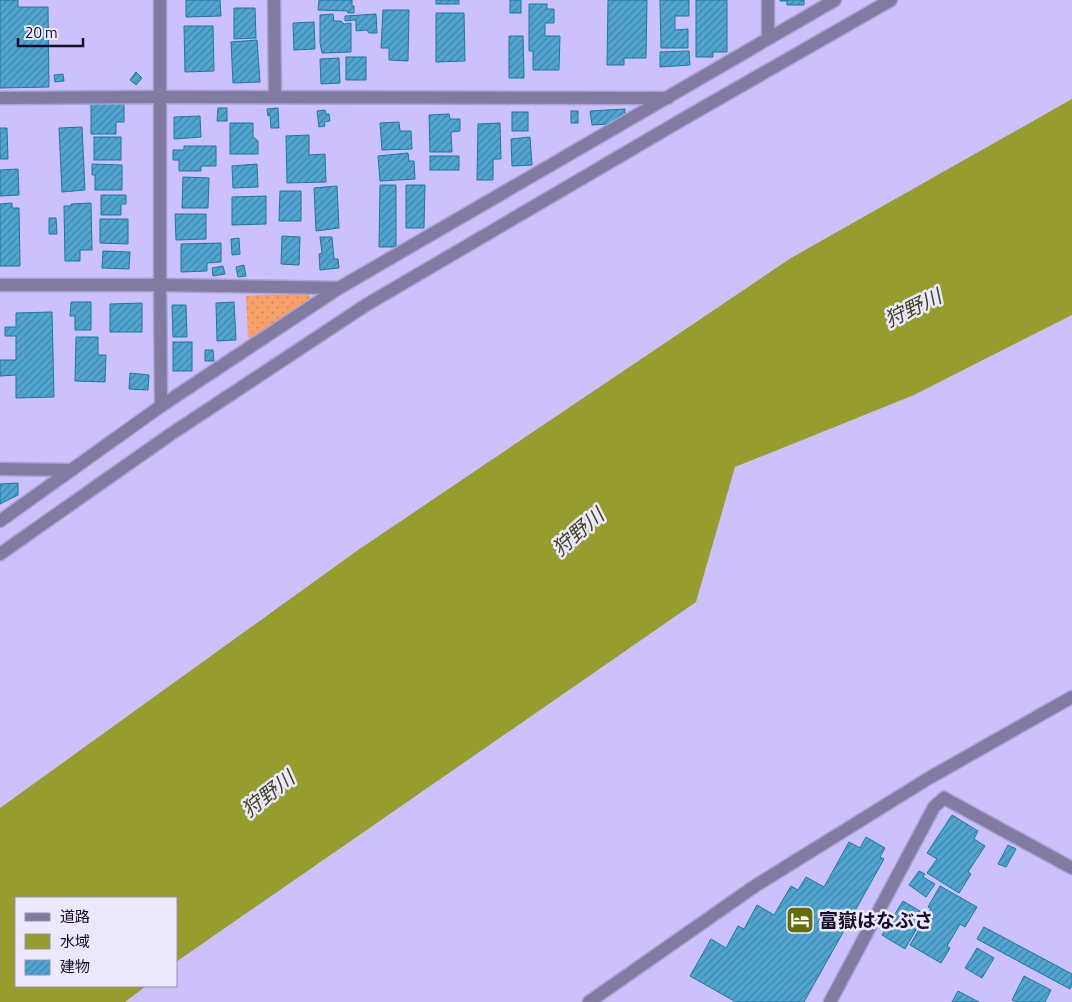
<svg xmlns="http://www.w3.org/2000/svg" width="1072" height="1002" viewBox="0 0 1072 1002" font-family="'Titillium Web','Noto Sans JP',sans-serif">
<defs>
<pattern id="grass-dots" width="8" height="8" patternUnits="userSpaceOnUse" patternTransform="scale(1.25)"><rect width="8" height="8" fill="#f7a068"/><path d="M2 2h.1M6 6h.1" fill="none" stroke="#d3895a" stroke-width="1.8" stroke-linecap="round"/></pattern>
<pattern id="building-hatch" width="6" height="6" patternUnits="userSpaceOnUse" patternTransform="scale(1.25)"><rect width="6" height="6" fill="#51a5d0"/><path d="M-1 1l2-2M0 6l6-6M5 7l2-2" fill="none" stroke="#4285a9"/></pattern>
</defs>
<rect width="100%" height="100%" fill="#ccc1fc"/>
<polygon fill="url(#grass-dots)" points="309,293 311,301 252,338 248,337 246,296"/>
<polygon fill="#969d2e" points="1072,99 1072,315 914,395 735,467 696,602 176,962 176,898 16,898 16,986 146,986 125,1002 0,1002 0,808 358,550 791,258"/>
<g fill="url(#building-hatch)" stroke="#1a78a0">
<polygon points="0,0 18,0 18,7 48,7 49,87 0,88"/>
<polygon points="186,0 220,0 221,16 186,17"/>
<polygon points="319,0 352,0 352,6 354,6 354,13 348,13 347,11 318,10"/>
<rect x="436" y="0" width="23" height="4"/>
<rect x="510" y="0" width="11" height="13"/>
<polygon points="608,0 647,0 646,58 624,58 624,65 607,65"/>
<polygon points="660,0 689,0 689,16 675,16 675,30 688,29 688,48 661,48"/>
<polygon points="696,0 727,0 727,52 713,52 713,57 696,57"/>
<polygon points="780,0 804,0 804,5 787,5 787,1 780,1"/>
<polygon points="529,4 547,4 547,9 554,9 554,23 545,23 545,36 560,36 559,70 533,70 533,51 529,51"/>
<polygon points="234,8 255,8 256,38 234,39"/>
<polygon points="383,10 409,10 408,61 389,60 389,48 381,48"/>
<polygon points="436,13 464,13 465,61 436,62"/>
<polygon points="333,14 334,21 341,21 344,24 351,23 351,52 322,53 320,43 320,15"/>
<polygon points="376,14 377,33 369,33 367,30 356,31 356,20 345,21 345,16"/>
<polygon points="314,22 315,49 294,50 293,23"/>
<polygon points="184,26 213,26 214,71 185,72"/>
<polygon points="509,36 523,36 524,78 509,78"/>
<polygon points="257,40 260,82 233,83 231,42"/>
<polygon points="689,51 690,65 660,67 660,52"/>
<rect x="346" y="57" width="20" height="23"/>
<polygon points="339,58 340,83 321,84 320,59"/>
<polygon points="136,72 142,78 136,85 130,80"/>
<polygon points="63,74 64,81 55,82 54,75"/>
<polygon points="91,104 124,104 124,122 116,122 116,134 91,134"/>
<polygon points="218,108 227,108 227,121 217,121"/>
<polygon points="278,108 279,128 271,128 270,115 268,116 267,109"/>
<polygon points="625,109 625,115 608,124 592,125 590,111"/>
<polygon points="325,110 326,114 329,114 330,121 324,122 325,126 319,127 317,111"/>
<rect x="571" y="111" width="7" height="12"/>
<rect x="512" y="112" width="16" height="19"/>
<polygon points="449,114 450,119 460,119 460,131 451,132 452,152 430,152 429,115"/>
<polygon points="200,116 201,137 174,139 174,117"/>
<polygon points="399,122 400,131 411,131 412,149 382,150 380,123"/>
<polygon points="230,123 253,123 253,137 258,141 258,154 230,154"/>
<polygon points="500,123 501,159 493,159 493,180 477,180 478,124"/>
<polygon points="82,127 85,190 62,192 59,128"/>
<polygon points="0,128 7,128 8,159 0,159"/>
<polygon points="309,135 309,155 325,154 326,182 287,183 286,136"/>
<rect x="94" y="137" width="27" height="23"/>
<polygon points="530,137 532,165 512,166 511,139"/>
<polygon points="184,146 216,146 216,166 201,166 201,171 179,171 179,160 173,160 173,150 184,150"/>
<polygon points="408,153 409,161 414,161 415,179 380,181 378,156"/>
<rect x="430" y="156" width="29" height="14"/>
<polygon points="92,164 122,165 122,190 95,190 95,175 92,175"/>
<polygon points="257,164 258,187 233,188 232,166"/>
<polygon points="18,169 19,195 0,196 0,170"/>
<polygon points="183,177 209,178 208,208 182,208"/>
<polygon points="380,185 396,185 396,247 379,247"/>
<polygon points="406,185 425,185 424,228 406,228"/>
<polygon points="337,186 339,228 316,231 314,188"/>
<polygon points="280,191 301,191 301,221 279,221"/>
<polygon points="101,195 126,195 126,204 121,204 121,215 101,215"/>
<polygon points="266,196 266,224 232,225 232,197"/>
<polygon points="12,203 12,208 19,208 20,266 0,266 0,204"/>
<polygon points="91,203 92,250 80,250 80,261 65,261 64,206 71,206 71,204"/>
<polygon points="175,214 206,214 206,239 176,240"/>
<polygon points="49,218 56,218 57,234 49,234"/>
<polygon points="100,219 128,219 128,244 100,243"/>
<polygon points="282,236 300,237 299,265 281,264"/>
<polygon points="320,237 332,237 334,259 338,259 339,268 320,270 319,254 322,253"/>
<polygon points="239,238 240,254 232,255 231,239"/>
<polygon points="221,243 221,262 207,263 207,271 181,272 181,244"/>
<polygon points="103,251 130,252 129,269 102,268"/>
<polygon points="244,265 246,276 238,277 236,267"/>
<polygon points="223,266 225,274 213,276 212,268"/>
<polygon points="71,302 91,302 91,330 75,330 75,316 70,316"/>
<polygon points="234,302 236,340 217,341 216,303"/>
<polygon points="142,303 142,332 110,332 110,304"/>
<polygon points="172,305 186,305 187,337 173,337"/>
<polygon points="52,312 54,397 16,398 16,375 0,376 0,360 16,360 16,336 5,336 5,327 16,327 16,313"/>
<polygon points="76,337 98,337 98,355 106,355 105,382 75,381"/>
<rect x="173" y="342" width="19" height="29"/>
<polygon points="205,350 213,350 214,361 205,361"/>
<polygon points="130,373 149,375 148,390 129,389"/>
<polygon points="18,483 18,495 0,504 0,484"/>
<polygon points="952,815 978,831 974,839 985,846 968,872 971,874 959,893 927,873 937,859 927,853"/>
<polygon points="866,837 885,848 880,857 884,859 804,1002 736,1002 690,976 711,939 726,948 738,926 744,929 757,905 774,915 791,886 798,890 806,877 824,887 849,842 860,848"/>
<polygon points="1008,845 1016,849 1006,867 998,864"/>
<polygon points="919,871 925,874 923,877 935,884 926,897 909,885"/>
<polygon points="940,886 977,907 965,927 960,924 947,946 950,948 941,963 910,945 931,909 928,907"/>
<polygon points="903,901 925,914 905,949 882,935"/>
<polygon points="984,927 1072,974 1072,985 1070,989 977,939"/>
<polygon points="977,948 994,958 982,978 965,968"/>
<polygon points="1024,976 1051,990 1045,1002 1017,1002 1012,1000"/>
<polygon points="958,991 979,1002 952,1002"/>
</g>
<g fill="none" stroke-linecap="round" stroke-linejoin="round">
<defs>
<g id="minor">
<polyline points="160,0 160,285 161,406"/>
<polyline points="274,0 275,97"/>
<polyline points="768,0 768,38"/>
<polyline points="0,98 160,97 668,98"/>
<polyline points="0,285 160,285 339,288"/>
<polyline points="0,469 72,470"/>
<polyline points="0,521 161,406 339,288 835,0"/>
<polyline points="0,554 171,434 366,305 685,118 891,0"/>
<polyline points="589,1002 755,886 929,778 1072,697"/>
<polyline points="830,1002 934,807 944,798 1072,868"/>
</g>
</defs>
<use href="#minor" stroke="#aba1d6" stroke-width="15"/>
<use href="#minor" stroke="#817aa1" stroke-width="12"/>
</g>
<defs>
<symbol id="hotel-square" viewBox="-11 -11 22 22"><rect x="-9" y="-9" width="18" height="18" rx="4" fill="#666b0d" stroke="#ebe8ff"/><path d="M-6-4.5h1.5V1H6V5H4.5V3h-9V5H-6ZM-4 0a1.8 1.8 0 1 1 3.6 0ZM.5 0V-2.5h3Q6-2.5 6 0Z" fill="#fff"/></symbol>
</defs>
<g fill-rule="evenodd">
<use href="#hotel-square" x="784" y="904" width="32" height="32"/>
</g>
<g text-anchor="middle" stroke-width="5" stroke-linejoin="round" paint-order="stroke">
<g font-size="19" font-weight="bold" fill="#150e28" stroke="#ebe8ff" text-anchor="start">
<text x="819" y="927">富嶽はなぶさ</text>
</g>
<g font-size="20" font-style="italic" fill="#404317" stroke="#ebe8ff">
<text transform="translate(913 308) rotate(-26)" y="7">狩野川</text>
<text transform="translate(578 532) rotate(-41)" y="7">狩野川</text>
<text transform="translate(268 794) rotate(-38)" y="7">狩野川</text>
</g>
</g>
<rect x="15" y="897" width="162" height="90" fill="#ebe8ff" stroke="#9591a9"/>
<rect x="25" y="913" width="25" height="8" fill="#817aa1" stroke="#9591a9"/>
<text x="60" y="922" font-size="15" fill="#150e28">道路</text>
<rect x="25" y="934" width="25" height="15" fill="#969d2e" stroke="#9591a9"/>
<text x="60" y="947" font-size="15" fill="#150e28">水域</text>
<rect x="25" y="960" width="25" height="15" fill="url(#building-hatch)" stroke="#9591a9"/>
<text x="60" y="972" font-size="15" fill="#150e28">建物</text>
<path d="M18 38v8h65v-8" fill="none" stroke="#150e28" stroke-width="2.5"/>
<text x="25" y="38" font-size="15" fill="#150e28" stroke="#ebe8ff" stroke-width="4" paint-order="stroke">20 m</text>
</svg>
